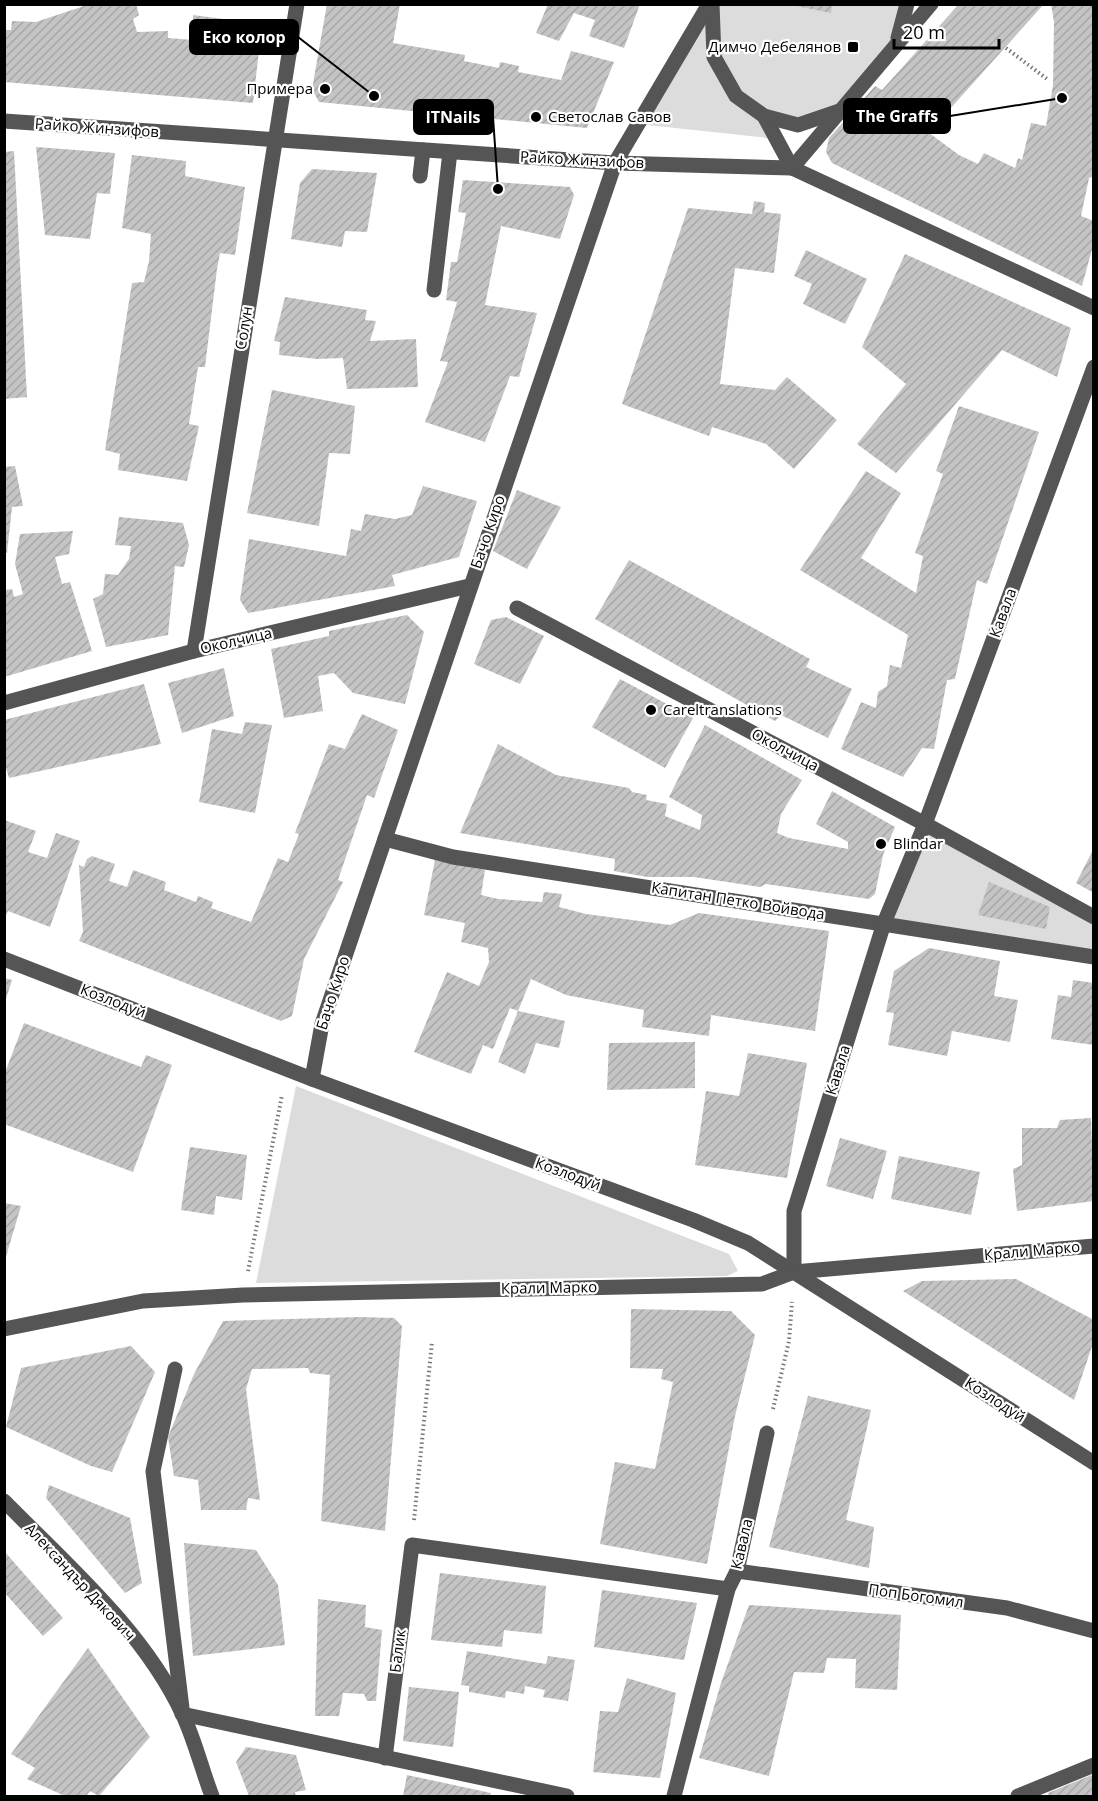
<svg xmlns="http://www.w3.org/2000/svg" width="1098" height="1801" viewBox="0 0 1098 1801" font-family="'Open Sans',sans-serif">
<defs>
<pattern id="building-hatch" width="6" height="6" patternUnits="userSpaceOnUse" patternTransform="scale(1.5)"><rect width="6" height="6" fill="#c4c4c4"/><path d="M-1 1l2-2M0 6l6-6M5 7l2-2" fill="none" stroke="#a7a7a7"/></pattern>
</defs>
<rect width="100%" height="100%" fill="#fff"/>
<g fill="#dcdcdc">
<polygon points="709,5 907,5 901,32 841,110 798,125 765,117 777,139 638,124"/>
<polygon points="925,824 1093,915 1093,957 884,923"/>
<polygon points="296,1086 729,1254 738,1271 727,1276 256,1283"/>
</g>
<g fill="url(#building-hatch)">
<polygon points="90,4 136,4 139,15 133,19 137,32 168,31 168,38 193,40 193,15 262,24 253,103 4,82 4,30 11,30 12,21 36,22"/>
<polygon points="327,4 400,4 393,43 465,55 464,61 499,68 500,62 519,66 518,72 561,80 571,51 614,62 587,128 319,102 312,89"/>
<polygon points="548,4 640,4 624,48 589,36 595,20 574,13 559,41 536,33"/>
<polygon points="787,4 832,4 831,13"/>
<polygon points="959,4 1044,4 941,119 931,109 917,124 959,155 978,164 984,153 1015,168 1018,158 1022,160 1031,123 1046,126 1053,85 1054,22 1051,4 1094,4 1094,176 1089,178 1081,216 1094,221 1094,242 1082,286 832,163 826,152 829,138 875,86 882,90"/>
<polygon points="36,147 115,153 110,194 97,193 90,239 45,235"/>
<polygon points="14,151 27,397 4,399 4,152"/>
<polygon points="132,155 186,161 185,176 245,187 235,255 220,253 217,269 205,367 198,367 189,424 199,426 187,481 118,470 120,454 105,450 132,283 144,282 149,261 151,234 122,228"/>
<polygon points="312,169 377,173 367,232 345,231 342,247 291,239 300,183"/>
<polygon points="463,180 570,187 574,195 560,239 501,226 485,305 537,313 519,377 510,376 485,442 425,422 448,362 440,361 457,302 446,300 451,262 457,262 466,213 458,212"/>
<polygon points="754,201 765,203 764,212 781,214 774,273 735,268 720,384 775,390 787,377 837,420 794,469 766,444 712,427 709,436 622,404 688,208 752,214"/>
<polygon points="806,250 867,279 845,324 803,304 812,284 794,276"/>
<polygon points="905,254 1071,328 1057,377 1002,350 896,473 857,444 906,384 862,347"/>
<polygon points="285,297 367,310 365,320 376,321 370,341 416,339 418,387 347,389 343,358 317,359 279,355 280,342 274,341"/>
<polygon points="272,390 355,406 350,454 329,453 319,526 247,513"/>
<polygon points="959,406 1039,432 987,584 977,580 955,679 947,680 934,749 922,748 903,777 841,749 861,702 876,708 878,692 887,686 890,665 901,668 908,635 800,570 866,471 901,493 861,558 916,593 923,556 915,553 943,474 936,471"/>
<polygon points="15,466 23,506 12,507 7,553 4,553 4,467"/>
<polygon points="423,486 477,501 459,557 392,575 395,586 248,613 240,600 249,539 346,556 351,529 361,531 365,514 395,519 412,515"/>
<polygon points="517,490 561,507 527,569 493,551"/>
<polygon points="119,517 183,523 189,545 184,567 175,566 168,635 106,647 93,599 103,594 105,574 118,575 129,559 131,546 115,545"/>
<polygon points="73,531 69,554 55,557 62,584 70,582 92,651 4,677 4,590 12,589 14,597 23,594 15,564 20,534"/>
<polygon points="629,560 810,659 806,667 852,689 828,738 781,715 775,721 595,619"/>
<polygon points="407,615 424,632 405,704 353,693 334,673 318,676 323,711 284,718 271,649 329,636 329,631"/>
<polygon points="506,617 544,636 520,684 474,664 491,620"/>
<polygon points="224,668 234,716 182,733 168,683"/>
<polygon points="620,679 693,718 665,768 592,727"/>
<polygon points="144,684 161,744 9,778 4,761 4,720"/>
<polygon points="362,714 398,730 374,798 367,795 338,880 343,882 304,959 292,1016 281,1021 79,941 83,932 79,865 84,867 87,859 92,856 115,864 109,881 127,887 133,870 166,882 164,890 196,902 198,896 213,902 211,908 251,922 278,858 288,862 299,834 295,833 329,744 345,749"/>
<polygon points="245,722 272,725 255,813 199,802 212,729 242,734"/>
<polygon points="705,725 802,780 781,814 777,833 789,838 848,849 848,842 816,824 832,791 895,827 883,855 875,894 869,899 766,884 760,887 694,877 647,877 614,871 615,859 460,833 498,744 556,775 629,788 632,792 647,795 646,800 667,804 665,816 700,830 702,815 669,797"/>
<polygon points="4,820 36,831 28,852 47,858 56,833 80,841 50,927 8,911 4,919"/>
<polygon points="1094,848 1094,893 1076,883"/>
<polygon points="435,860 485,870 481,895 498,899 542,902 544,892 562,894 559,907 586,914 670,925 699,913 829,931 815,1031 711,1015 709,1036 642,1027 644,1010 566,995 531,979 518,1011 510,1008 493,1049 483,1045 471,1074 414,1052 447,972 479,986 489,962 488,948 461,942 465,923 424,915"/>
<polygon points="989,882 1050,907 1046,929 978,915"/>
<polygon points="929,948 1000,961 994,996 1018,1000 1010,1042 952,1031 947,1056 888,1045 894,1013 886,1012 894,971"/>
<polygon points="4,978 12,980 5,1002 4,1002"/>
<polygon points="1073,980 1094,983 1094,1045 1051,1039 1058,995 1071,997"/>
<polygon points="518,1011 565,1021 559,1048 536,1043 525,1074 498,1062"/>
<polygon points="24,1023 141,1067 146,1055 172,1065 133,1172 4,1124 4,1075"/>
<polygon points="695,1042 695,1088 607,1090 609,1043"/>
<polygon points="748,1053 807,1063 787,1178 695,1165 706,1091 739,1096"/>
<polygon points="1091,1118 1094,1201 1017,1211 1013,1169 1022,1165 1022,1128 1057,1128 1060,1120"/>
<polygon points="840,1138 887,1151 873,1199 826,1186"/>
<polygon points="190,1147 247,1155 242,1200 216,1196 214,1215 181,1210"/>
<polygon points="899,1156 980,1172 971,1215 891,1199"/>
<polygon points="4,1203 21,1206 5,1260 4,1260"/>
<polygon points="1016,1279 1094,1320 1094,1340 1074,1400 903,1291 922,1281"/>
<polygon points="631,1309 731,1311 755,1335 735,1416 707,1564 600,1544 615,1462 655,1469 673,1382 661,1379 663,1369 630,1368"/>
<polygon points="360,1317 394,1318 402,1326 385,1531 321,1521 330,1375 310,1373 308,1368 252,1369 246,1389 260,1500 248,1498 246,1510 201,1510 198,1480 174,1476 168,1437 194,1374 223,1321"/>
<polygon points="131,1346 155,1372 112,1472 91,1466 6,1427 21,1368"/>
<polygon points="808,1396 871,1410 846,1520 874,1527 869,1568 769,1547"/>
<polygon points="49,1485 130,1518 142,1583 125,1593 46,1498"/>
<polygon points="184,1543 256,1550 278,1585 285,1645 193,1656"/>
<polygon points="4,1551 63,1618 43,1636 4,1592"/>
<polygon points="440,1573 546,1586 542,1634 504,1630 502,1647 431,1640"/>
<polygon points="602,1590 697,1603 684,1660 594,1647"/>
<polygon points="318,1599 366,1605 365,1627 382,1630 376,1701 367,1701 364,1694 343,1693 339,1716 315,1716"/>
<polygon points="749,1605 901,1615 897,1690 855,1688 856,1659 827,1658 824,1673 794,1672 769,1776 699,1758 721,1683"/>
<polygon points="88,1648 150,1737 99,1796 90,1791 86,1796 65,1796 27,1779 35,1768 11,1754"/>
<polygon points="467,1651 546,1664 548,1656 575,1660 568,1701 543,1697 545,1690 525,1686 524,1694 506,1691 505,1698 469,1692 469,1686 461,1685"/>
<polygon points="627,1678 676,1693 660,1778 593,1772 600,1711 618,1712"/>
<polygon points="409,1687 459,1692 453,1747 403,1741"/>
<polygon points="246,1747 296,1755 306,1790 295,1792 296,1796 249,1796 236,1762"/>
<polygon points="1094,1774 1094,1796 1049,1796 1048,1793"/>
<polygon points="407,1775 491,1793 490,1796 403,1796"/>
</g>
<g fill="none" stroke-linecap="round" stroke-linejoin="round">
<g stroke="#777" stroke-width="4" stroke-dasharray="1.5 3" stroke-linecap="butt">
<polyline points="1006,48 1047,79"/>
<polyline points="248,1271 282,1095"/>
<polyline points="773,1409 789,1341 792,1302"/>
<polyline points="414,1520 432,1342"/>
</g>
<g stroke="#555" stroke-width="15">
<polyline points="712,4 714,57 736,96 764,116 792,168"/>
<polyline points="898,38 907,4"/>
<polyline points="764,116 798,125 839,111"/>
<polyline points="4,121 615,163 792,168 1094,308"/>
<polyline points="792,168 931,4"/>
<polyline points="420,176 423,150"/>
<polyline points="434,290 450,152"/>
<polyline points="517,608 925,824 1094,917"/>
<polyline points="194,651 297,4"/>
<polyline points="4,703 194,651 469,586"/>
<polyline points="385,839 453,857 1094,957"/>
<polyline points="4,959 312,1079 693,1220 748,1243 1094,1463"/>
<polyline points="312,1079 322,1024 615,163 709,4"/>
<polyline points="794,1272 794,1211 884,923 925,824 1094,367"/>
<polyline points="4,1329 143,1301 243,1295 762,1284 794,1272 1094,1246"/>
<polyline points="175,1369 153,1471 182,1708"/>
<path d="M4 1501C68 1566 144 1631 183 1715 195 1741 202 1770 212 1796"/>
<polyline points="737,1571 1007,1608 1094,1631"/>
<polyline points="182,1714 567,1796"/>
<polyline points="385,1758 412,1545 728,1589"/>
<polyline points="674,1796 728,1589 737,1571 767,1433"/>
<polyline points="1018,1796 1094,1765"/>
</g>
</g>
<g fill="#000" stroke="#fff" stroke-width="2">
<rect x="847" y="41" width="12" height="12" rx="3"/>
<circle cx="325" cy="89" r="6"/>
<circle cx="536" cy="117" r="6"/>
<circle cx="651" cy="710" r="6"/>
<circle cx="881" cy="844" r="6"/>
</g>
<g text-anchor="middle" stroke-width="4.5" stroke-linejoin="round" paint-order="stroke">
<g font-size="15" fill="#000" stroke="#fff" text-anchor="start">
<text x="841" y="52" text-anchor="end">Димчо Дебелянов</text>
<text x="313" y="94" text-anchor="end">Примера</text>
<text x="548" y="122">Светослав Савов</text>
<text x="663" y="715">Careltranslations</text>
<text x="893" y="849">Blindar</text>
</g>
<g font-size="15" fill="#000" stroke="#fff">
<text transform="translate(97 128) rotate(4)" y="5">Райко Жинзифов</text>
<text transform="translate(582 160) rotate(3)" y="5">Райко Жинзифов</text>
<text transform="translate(244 328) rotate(-81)" y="5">Солун</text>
<text transform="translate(488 532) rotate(-71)" y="5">Бачо Киро</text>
<text transform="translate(1003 613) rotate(-70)" y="5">Кавала</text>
<text transform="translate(236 641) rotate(-13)" y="5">Околчица</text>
<text transform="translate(785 750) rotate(28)" y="5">Околчица</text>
<text transform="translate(738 901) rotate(9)" y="5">Капитан Петко Войвода</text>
<text transform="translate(333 993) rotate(-72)" y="5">Бачо Киро</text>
<text transform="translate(113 1001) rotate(21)" y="5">Козлодуй</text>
<text transform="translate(838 1070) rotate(-73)" y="5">Кавала</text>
<text transform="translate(568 1174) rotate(20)" y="5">Козлодуй</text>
<text transform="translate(1032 1251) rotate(-5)" y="5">Крали Марко</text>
<text transform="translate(549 1288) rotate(-1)" y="5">Крали Марко</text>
<text transform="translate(995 1400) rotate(33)" y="5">Козлодуй</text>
<text transform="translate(742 1544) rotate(-77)" y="5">Кавала</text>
<text transform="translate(80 1582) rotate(47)" y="5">Александър Дякович</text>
<text transform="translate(916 1596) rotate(8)" y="5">Поп Богомил</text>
<text transform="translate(398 1651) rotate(-83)" y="5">Балик</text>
</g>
</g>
<path fill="none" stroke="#000" stroke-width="2" d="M374 96L298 37M1062 98L950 116M498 189L493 117"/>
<g fill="#000" stroke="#fff" stroke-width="2">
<circle cx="374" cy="96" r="6"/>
<circle cx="1062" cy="98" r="6"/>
<circle cx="498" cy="189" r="6"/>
</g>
<g fill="#000" stroke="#000" stroke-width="2">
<rect x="190" y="20" width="108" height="34" rx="6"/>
<rect x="844" y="99" width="106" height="34" rx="6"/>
<rect x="414" y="100" width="79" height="34" rx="6"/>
</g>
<g font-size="16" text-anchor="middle" font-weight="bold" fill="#fff">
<text x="244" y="43">Еко колор</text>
<text x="897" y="122">The Graffs</text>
<text x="453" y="123">ITNails</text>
</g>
<rect width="1098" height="1801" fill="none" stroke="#000000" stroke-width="12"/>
<path d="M894 39v9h105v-9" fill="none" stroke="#000000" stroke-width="3"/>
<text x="903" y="39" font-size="18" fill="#000000" stroke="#ffffff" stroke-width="4.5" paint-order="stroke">20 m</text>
</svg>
